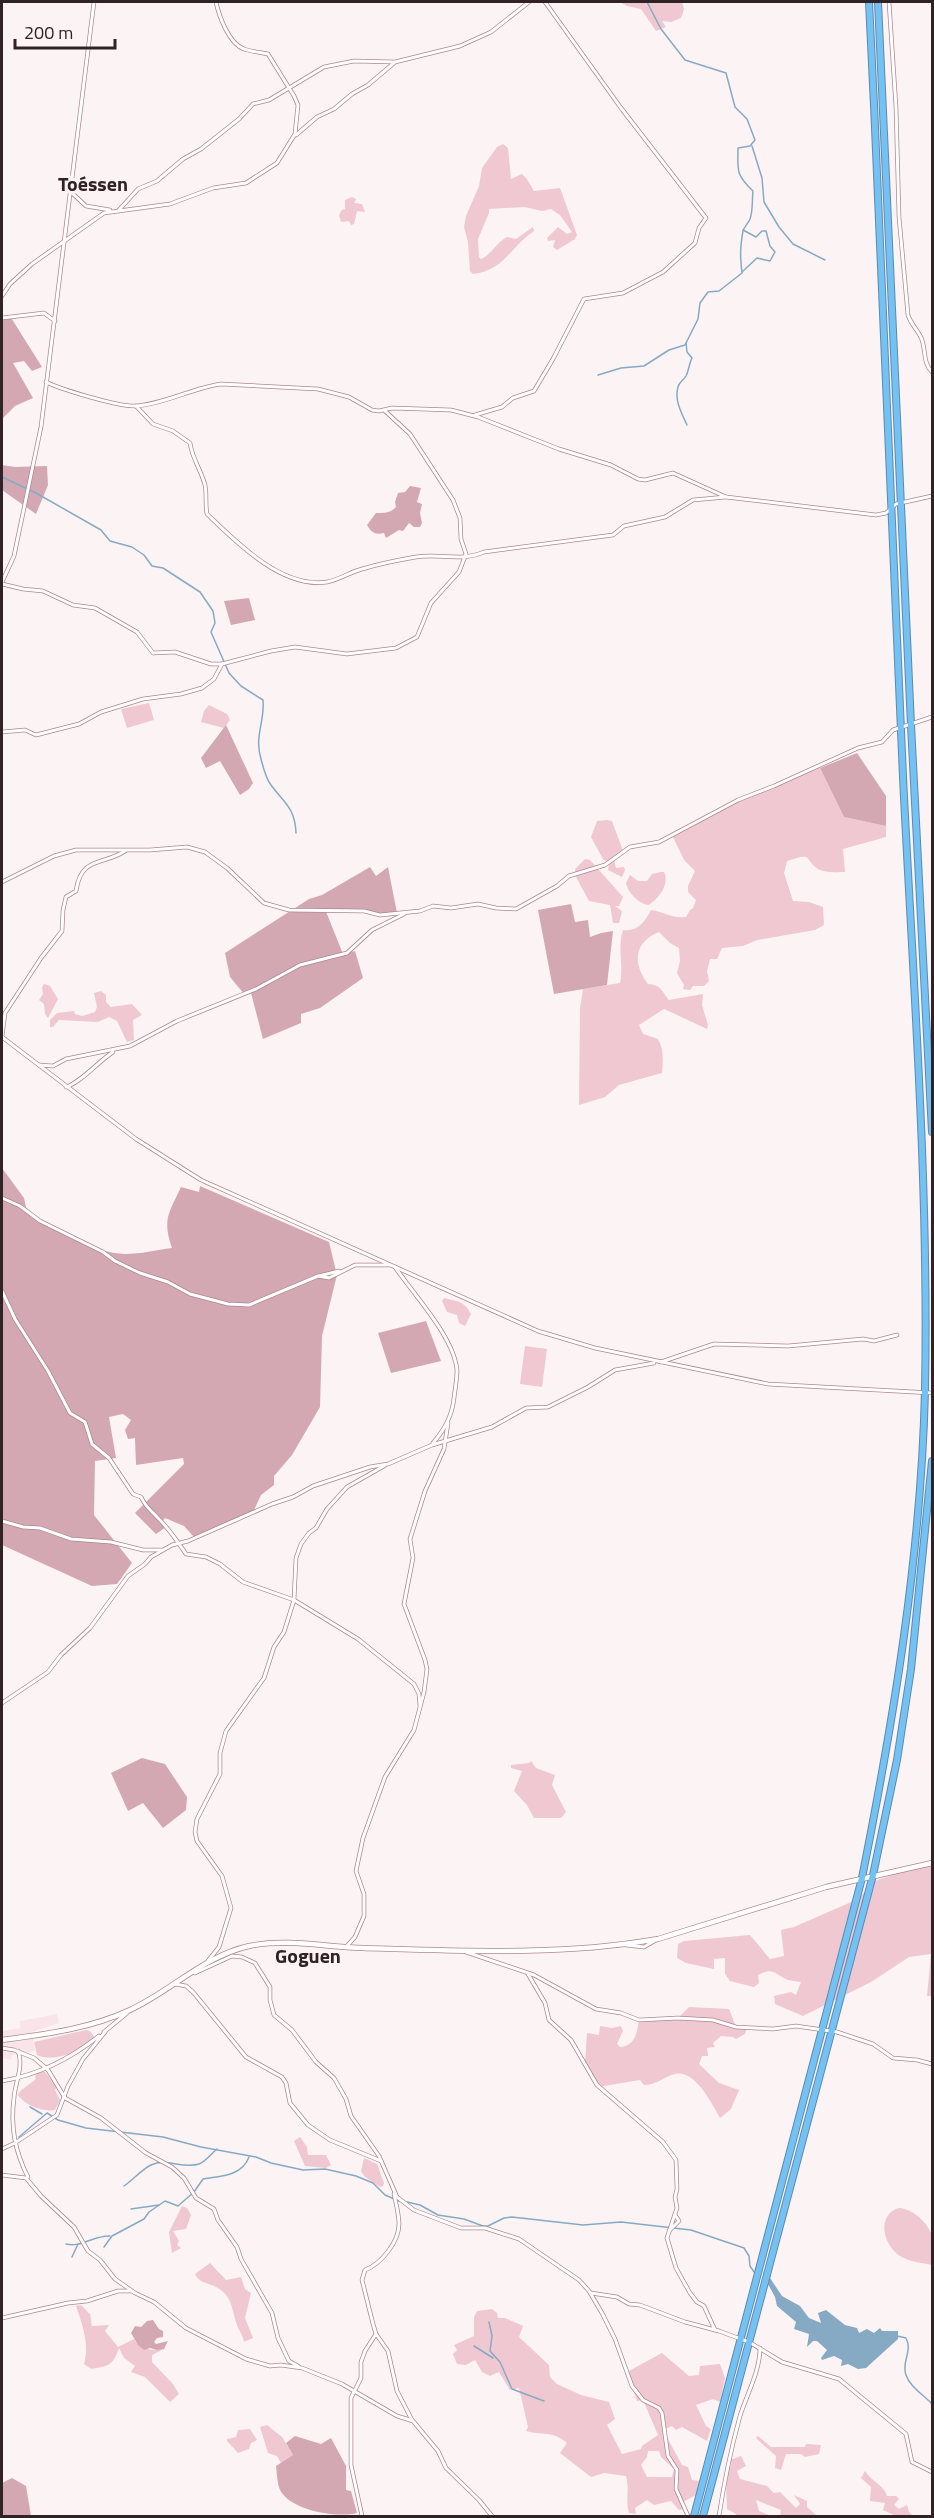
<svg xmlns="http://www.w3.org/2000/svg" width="934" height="2518" viewBox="0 0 934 2518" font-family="'Titillium Web',sans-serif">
<rect width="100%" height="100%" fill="#fcf3f5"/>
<polygon fill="#f9e5e9" points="57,2014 59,2023 32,2032 35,2051 12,2055 11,2060 2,2058 2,2031 20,2028 20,2021"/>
<g fill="#f0c8d2" fill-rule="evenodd">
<polygon points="620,2 682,2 684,9 681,18 671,22 662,21 666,27 656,31 641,9 627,6"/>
<path d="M503 144 508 148 511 179 522 174 527 179 534 191 560 188 577 235 575 239 557 250 553 247 555 240 548 241 547 238 558 227 567 234 572 232 560 215 551 209 542 211 525 207 489 209V213L478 239 479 257 481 259C492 254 496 243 507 237L516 239 533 227 534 231C510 247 505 270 473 274L470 271 468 242 464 227 466 216 479 186 482 168 497 147Z"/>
<polygon points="352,197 356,199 354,203 362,204 365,212 357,211 354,224 351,225 349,221 341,222 339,215 342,210 345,209 345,200"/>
<polygon points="149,703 154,720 127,728 121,709"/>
<polygon points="209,705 227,714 230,720 224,728 201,722 204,711"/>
<path d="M818 764 844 817 886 826V837L843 849 845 872C838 872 827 873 820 870 802 860 816 851 787 861L784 873 793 901 809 902 823 907 824 925 815 930 757 940 743 946 722 948 717 959H710L707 971 709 981 704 986H693L690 990 683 989 684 985 677 973 680 961 679 948 670 943 659 932C634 942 632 963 648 984 661 985 661 990 669 1000L703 994 702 1005 708 1025 707 1029 664 1009 639 1025 643 1034 658 1039C664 1050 663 1060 662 1073L619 1085 605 1097 579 1105 580 1008 583 989 620 983C624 965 617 949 623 930 637 932 645 922 651 910 664 912 673 919 686 917L690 910 693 908 696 900 688 892V886L695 871 684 860 672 835C719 807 769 788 818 764Z"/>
<polygon points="607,820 612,821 623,851 614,859 616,868 624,867 625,870 622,877 608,870 609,863 603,859 591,837 597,821"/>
<polygon points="585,859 590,860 623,897 619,906 615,906 622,911 619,923 613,923 610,905 589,901 576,877 575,869"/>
<path d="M661 872H664C670 884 659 898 649 905 639 904 628 893 626 883L630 875 638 881H647L652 874Z"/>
<polygon points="44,984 50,986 58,999 48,1018 45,1014 44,1004 39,1000 43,994 42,987"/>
<polygon points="101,991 106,995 106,1002 111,1007 132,1004 142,1015 133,1020 134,1040 127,1042 117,1021 109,1017 98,1022 59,1020 53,1027 50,1027 50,1020 57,1013 74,1011 75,1014 82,1016 95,1012 97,1007 94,993"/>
<path d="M444 1298C456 1301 465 1301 471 1314L465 1326 459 1323 457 1315 447 1312 442 1301Z"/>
<polygon points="525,1346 547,1349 542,1387 520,1384"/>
<polygon points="531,1761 536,1768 555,1775 552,1785 566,1812 561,1818 534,1818 527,1805 514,1791 522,1771 511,1768 511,1765 529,1763"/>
<path d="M932 1863V1996H927L931 1954 909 1957 871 1982 803 2016 775 2004 774 1996 791 1992 796 1995 801 1982C797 1981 790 1981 786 1979 774 1973 773 1967 758 1975L759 1983 754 1987 730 1981 725 1974V1958L714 1959V1969L686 1963 677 1958 678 1944 684 1941 750 1935 770 1959 784 1956 781 1930 794 1927 858 1899 875 1881 917 1866Z"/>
<path d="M689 2007 729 2009 736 2027H747L745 2034 736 2039 733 2037 721 2036 713 2043 715 2047 707 2048 708 2056H702L699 2064 719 2083 739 2090 731 2109 720 2118C712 2104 695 2069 675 2074 663 2077 657 2085 644 2085L640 2080 598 2087 585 2063 587 2033 599 2035 600 2026 612 2028 621 2026 623 2031 617 2044 620 2047C635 2046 637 2033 639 2020L678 2018Z"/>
<path d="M86 2030 90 2031 94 2037C83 2051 54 2063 37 2055L34 2042Z"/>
<path d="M41 2071 45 2072 57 2087 55 2090 60 2100 55 2110C42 2112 26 2106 18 2095L20 2091 35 2080 36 2073Z"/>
<polygon points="300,2137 307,2147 308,2155 326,2155 331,2165 326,2168 305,2166 294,2141"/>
<polygon points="364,2158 377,2164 384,2183 383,2186 380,2187 364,2176 361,2171"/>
<polygon points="182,2206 187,2208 191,2215 186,2229 173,2231 179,2241 177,2245 181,2248 172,2253 169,2232"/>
<path d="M899 2208C913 2209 927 2222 932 2235 934 2243 933 2256 932 2265 922 2263 910 2262 900 2256 883 2245 876 2215 899 2208Z"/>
<path d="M210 2263 226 2280 241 2277 245 2289 251 2293 245 2318 253 2338 244 2342C243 2335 239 2331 237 2325 231 2308 233 2295 214 2286 205 2282 200 2283 195 2274Z"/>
<path d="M81 2305 90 2314 92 2326 109 2325 105 2331 118 2347 134 2339C140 2350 152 2351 164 2349L152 2355V2362L173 2384 179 2394 170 2402 145 2377 131 2372 135 2366 124 2358 119 2348C113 2366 108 2366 91 2369L84 2364C90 2346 82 2323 76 2306Z"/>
<path d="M492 2309 497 2313 498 2318H505L523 2326 519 2337 549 2365 550 2377 557 2384 581 2395 609 2402 615 2419 607 2425 622 2454 641 2449 642 2446 658 2435 643 2400 637 2401 627 2372 662 2353 689 2376 699 2375 700 2366 720 2364 725 2378 720 2402 713 2399 696 2405 706 2426 711 2429 707 2441 682 2427 676 2430 672 2426 663 2430 682 2465 688 2467 692 2480 700 2481 696 2495 681 2503 686 2508 679 2510 671 2501 654 2505 647 2500 635 2508 636 2514 629 2513C625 2500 630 2490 626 2476L604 2473 591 2477 560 2453 567 2443C552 2430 543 2436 526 2431L528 2427 519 2388 510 2390 499 2372 490 2376 482 2372 475 2360 466 2365 457 2364 453 2354 457 2350 454 2345 474 2336V2317L477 2311ZM648 2451H659L661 2457 674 2469 672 2477H647L641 2465 647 2457Z"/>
<polygon points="267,2425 282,2437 293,2455 281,2463 277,2456 268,2453 260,2427"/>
<polygon points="250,2429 257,2440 251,2443 249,2449 238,2453 227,2441 227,2439 236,2437 238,2430"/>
<polygon points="758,2436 771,2447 805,2447 806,2444 821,2445 819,2454 805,2457 801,2454 786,2454 781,2470 775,2468 776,2456 756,2438"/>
<polygon points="741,2456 746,2466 737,2471 740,2479 767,2486 774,2493 780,2492 796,2508 800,2504 794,2495 807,2501 807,2507 817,2516 780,2516 781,2510 756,2500 759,2511 771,2516 735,2516 736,2514 727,2509 726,2481 728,2475 725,2471 731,2466 730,2460"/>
<path d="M865 2471C871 2481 885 2486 887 2496H896L899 2499 894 2505 899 2509 907 2505 909 2512 913 2516H896L883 2510 885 2503 870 2501 871 2487 861 2478Z"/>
</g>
<g fill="#d4a8b3">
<polygon points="10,316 42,367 32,371 24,361 13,363 33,398 15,406 2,419 2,318"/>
<polygon points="2,465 15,467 47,466 48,485 36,514 2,490"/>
<path d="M410 486 421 488 417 502 422 504 420 513 422 523 420 527H414L409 523 403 531 399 530 386 538 384 533C375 535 372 533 367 525L376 513C385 513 390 513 396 507L395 502 398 493 405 492Z"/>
<polygon points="249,598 255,620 231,625 224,601"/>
<polygon points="226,725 253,783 249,789 240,795 220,761 206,768 201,758"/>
<polygon points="857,753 886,796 886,826 844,817 820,768"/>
<polygon points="370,867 376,876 388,867 397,913 386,915 364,911 325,909 343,954 355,951 363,978 320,1008 301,1014 301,1023 263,1039 251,993 245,995 230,977 225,953 309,899 322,895"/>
<polygon points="571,904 575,922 588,920 590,937 601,933 613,931 607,985 554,994 538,910"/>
<path d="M2 1168 24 1198 27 1212C51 1230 94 1253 125 1254 141 1254 156 1250 172 1248 162 1219 169 1213 181 1187L199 1192 200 1186 329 1242 337 1275 322 1336 320 1407 292 1455 274 1476V1485L261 1495 253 1512 194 1537 184 1526 165 1518 162 1522 166 1527 156 1534 135 1513 184 1464 183 1458 136 1465 135 1438 128 1439 125 1430 131 1420 123 1414 109 1417 116 1458 95 1461 94 1515 132 1563 117 1584 92 1586 2 1545Z"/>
<polygon points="426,1321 441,1361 391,1373 378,1333"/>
<polygon points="142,1758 165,1764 187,1797 186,1810 163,1828 143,1803 128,1811 111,1773"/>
<polygon points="153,2320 159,2329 163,2331 163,2337 157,2338 154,2342 156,2344 168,2341 164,2349 157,2350 150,2348 144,2350 138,2345 131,2333 135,2326 141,2327 147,2321"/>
<path d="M295 2436 321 2444 331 2438 346 2466V2490L351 2491 357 2513C337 2518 291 2511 280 2490 277 2483 277 2473 276 2466L293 2455 286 2443Z"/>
<polygon points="12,2478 26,2486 31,2516 2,2516 2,2483"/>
</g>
<polygon fill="#86aac3" points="764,2271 771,2275 770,2278 782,2296 800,2306 809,2318 821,2323 818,2313 826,2310 845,2325 857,2328 859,2333 867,2329 874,2333 880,2328 882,2331 898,2331 898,2339 866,2368 858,2369 848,2364 841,2366 842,2360 834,2356 822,2360 821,2358 827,2350 817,2341 813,2341 807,2347 809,2334 794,2329 796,2322 777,2306 775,2297 763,2275"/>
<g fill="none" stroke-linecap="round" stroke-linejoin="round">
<g stroke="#86aac3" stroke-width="1.5">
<polyline points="752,146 762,178 764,202 779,227 793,244 825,260"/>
<polyline points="742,272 757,258 770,261 775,252 770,246 766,231 762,231 756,237 743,230"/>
<path d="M686 343 687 352 692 358C689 364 689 370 686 376 684 380 679 382 678 387 674 400 682 414 687 425"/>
<path d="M598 375 621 368 644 366 669 350 685 345 698 319 700 303 708 292 719 291 742 273C740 256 740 248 743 231 744 227 748 224 750 219 753 212 752 199 753 191 735 174 738 170 738 148L750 146 755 140 747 119 735 107 726 73 685 60 661 29 647 2"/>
<path d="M2 477 36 493 101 530 110 541 132 547 144 555 152 566 163 568 200 592 213 611 215 623 211 632 229 673 241 686 263 700C265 722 254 736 261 759 263 767 266 779 271 785 285 804 295 808 296 833"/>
<polyline points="30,2107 42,2114"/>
<polyline points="19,2137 47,2113 58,2120 86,2128 163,2137 201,2147 256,2157 271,2163 303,2170 325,2169 356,2176 373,2183 385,2195 399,2201"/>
<path d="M124 2186C133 2180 141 2170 151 2165 166 2158 183 2169 199 2164 206 2161 211 2154 217 2149"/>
<polyline points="407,2202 420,2205 438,2215 464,2219 483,2226 488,2226 504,2218 512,2217 583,2225 621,2222 691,2230 744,2248 749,2256 750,2266 754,2272"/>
<polyline points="131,2209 159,2205"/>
<path d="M66 2244C81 2248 94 2235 110 2236"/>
<path d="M104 2247 112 2236 144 2219 149 2212 165 2201 178 2206 194 2192 203 2179C221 2176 242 2176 249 2157"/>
<polyline points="72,2257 78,2244"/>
<polyline points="489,2322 492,2336 490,2351 500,2362 512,2389 544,2401"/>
<path d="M897 2336 906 2338C913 2351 901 2362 906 2375 910 2387 924 2395 932 2404"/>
<polyline points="474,2346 493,2358"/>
</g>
<defs>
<g id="street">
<path d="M889 2 896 107 899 217 908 315C911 325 919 331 922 340 926 352 923 363 932 372"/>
<polyline points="296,135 317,117 334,109 352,94 368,85 394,63"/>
<polyline points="72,193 86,206 110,210"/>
<polyline points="119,210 138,189 157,181 183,159 201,149 239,119 253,104 269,100 324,67 354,61 395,62 460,46 491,32 529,2"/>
<path d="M2 296 10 284 32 264 104 213 170 204 213 188 246 183 277 163 295 134 298 105 294 96 268 54C260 52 252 52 244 49 229 44 219 16 216 2"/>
<polyline points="2,318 44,313 55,321"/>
<path d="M46 382C63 390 119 407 136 406 165 404 192 388 221 384L318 389 349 397 372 410 379 411 392 408 451 410 478 417 559 449 611 465 638 479 645 480 673 473 726 497 876 515 886 513 896 504 932 496"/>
<path d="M136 406 153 424 173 431 190 443C192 458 201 470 205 485 207 494 205 504 207 514 236 542 282 589 327 582 339 580 350 572 362 569 379 564 398 560 416 557 440 553 461 562 484 552L613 535 624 526 665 517 693 500 726 497"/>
<polyline points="475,415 502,407 513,398 534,391 553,359 584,299 623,293 663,272 695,243 699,228 706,218 621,108 545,2"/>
<polyline points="2,582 14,556 41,427 94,2"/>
<polyline points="2,584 23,589 43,591 73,605 95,608 137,632 153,653 175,652 211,664 222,664 271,651 295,647 347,654 396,648 417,637 431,603 459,572 466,554 461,539 460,518 453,500 410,434 385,411"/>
<polyline points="2,732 25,730 36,735 79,724 101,712 143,699 181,694 202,688 214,679 222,664"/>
<polyline points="2,882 54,856 76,850 150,850 187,847 205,852 227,868 264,903 289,910 364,911 380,915 420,911 433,906 451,908 478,904 496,908 516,909 557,886 569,876 605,865 630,847 659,842 738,800 774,786 858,748 882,742 893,730 932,717"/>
<path d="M2 1036 5 1013 41 958 62 931 63 910 66 897 76 891C81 856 102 866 125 851"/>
<polyline points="2,1037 136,1139 201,1180 538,1331 595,1348 768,1384 932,1393"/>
<polyline points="39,1065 53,1066 66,1059 130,1046 177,1021 256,989 300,965 347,953 372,930 404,914"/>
<path d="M66 1087C80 1083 99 1061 113 1052"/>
<polyline points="2,1198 20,1206 40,1221 103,1252 115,1261 140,1273 168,1282 190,1294 228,1304 249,1305 318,1276 329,1278 355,1265 390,1265"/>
<path d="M395 1267C414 1295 454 1337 457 1370 457 1380 455 1389 454 1398 452 1416 445 1429 433 1443"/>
<polyline points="319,1276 339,1271"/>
<path d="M2 1291 15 1319 48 1371 70 1413 85 1422 92 1444 109 1458 133 1494 141 1497C146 1508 152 1511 159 1519 170 1530 178 1542 186 1554L206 1557 220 1564 243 1582 294 1600 358 1639 414 1684 419 1694 420 1706"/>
<polyline points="661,1362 714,1344 788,1346 863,1339 874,1341 897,1335"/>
<polyline points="2,1521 23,1527 40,1528 71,1539 111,1542 143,1550 162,1550"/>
<polyline points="2,1703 48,1672 61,1655 90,1628 128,1576 145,1564 151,1557 172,1545 188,1541 272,1504 293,1497 313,1486 370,1467 388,1464 432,1445 492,1427 526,1408 548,1407 588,1387 615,1370 654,1363"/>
<polyline points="626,1945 644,1947 656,1940"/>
<polyline points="347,1946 355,1937 364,1916 364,1894 356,1871 363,1838 385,1777 414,1730 424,1692 427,1669 425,1660 404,1604 413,1558 410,1539 425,1491 444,1449 448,1423"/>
<polyline points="466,1952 534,1975 596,2009 621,2013 639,2020 678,2018 713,2020 736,2027 773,2029 796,2026 837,2032 873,2044 893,2058 917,2060 932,2064"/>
<polyline points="208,1961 219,1947 231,1908 222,1876 197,1841 195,1832 197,1819 220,1774 220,1753 226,1731 264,1678 274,1647 284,1632 294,1600 296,1558 301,1544 309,1533 316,1528 327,1509 347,1487 384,1466"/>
<polyline points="195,1973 232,1956 242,1957 255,1963 270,1987 270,2000 274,2015 292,2030 316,2062 334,2078 346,2099 351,2116 379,2156 397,2197 414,2210 461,2228 485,2228 519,2239 579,2280 589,2291 602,2313 615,2339 632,2386 643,2400 659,2408 662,2413 668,2456 677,2470 676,2489 688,2516"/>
<polyline points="528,1974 545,2003 549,2020 571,2040 597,2085 663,2142 676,2160 677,2189 675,2197 677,2208 667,2238 676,2268 690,2293 697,2302 704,2306 715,2330"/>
<polyline points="175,1984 186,1986 193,1992 246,2057 282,2077 286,2083 290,2103 308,2125 330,2140 381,2161"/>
<polyline points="104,2032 127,2013"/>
<polyline points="2,2048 14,2050 34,2058 48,2070 65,2098 101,2118 146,2153 172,2167 184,2178 196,2198 214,2209 218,2220 237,2247 241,2259 272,2313 278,2338 289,2361 298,2366"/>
<path d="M18 2051C24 2067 15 2082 14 2098 10 2127 15 2152 28 2177"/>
<path d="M2 2081C38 2075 70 2059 99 2036"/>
<polyline points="2,2149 15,2143 57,2115 68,2086 83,2059 105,2032"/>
<polyline points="2,2175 26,2178 41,2196 74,2227 88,2251 100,2260 115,2279 135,2293 154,2302 186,2328 246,2359 270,2366 281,2365 302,2368 342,2384 397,2416 413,2421 438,2451 446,2468 479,2500 492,2516"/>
<path d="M394 2194C396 2204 399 2214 399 2224 399 2242 381 2264 365 2270L362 2280 373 2324 376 2334 388 2351 397 2391 412 2420"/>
<polyline points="669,2231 679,2221 675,2215"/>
<polyline points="591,2293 617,2297 629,2304 640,2305 685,2322 719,2331 749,2342 782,2362 839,2379 906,2434 912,2462 932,2472"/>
<polyline points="2,2318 68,2303 87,2301 118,2291 131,2291"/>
<polyline points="362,2516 351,2465 351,2398 361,2378 361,2362 365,2351 376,2334"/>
<path d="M719 2516C724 2483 731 2449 740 2416 747 2394 760 2371 760 2348"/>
</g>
<path id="secondary" d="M2 2040C46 2034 89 2029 130 2010 171 1991 204 1956 249 1946 287 1938 325 1947 363 1948 461 1951 560 1956 658 1939L826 1887 932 1863"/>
<g id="highway">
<polyline points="878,2 911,725 932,1132"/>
<path d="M694 2516 862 1878C894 1717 921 1555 925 1391 929 1186 913 981 903 777 891 518 882 260 869 2"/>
<polyline points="703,2516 873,1875 897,1760 911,1669 932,1461"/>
</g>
</defs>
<use href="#street" stroke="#ad8791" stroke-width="4.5"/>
<use href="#secondary" stroke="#ad8791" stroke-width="6"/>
<use href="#highway" stroke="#5d8aac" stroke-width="8"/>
<use href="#street" stroke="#fff" stroke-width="3"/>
<use href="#secondary" stroke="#fff" stroke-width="4.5"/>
<use href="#highway" stroke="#74c2f4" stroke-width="6"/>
</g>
<g text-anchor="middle" stroke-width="6" stroke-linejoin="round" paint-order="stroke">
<g font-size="20" font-weight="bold" fill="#312226" stroke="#fcf3f5">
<text x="93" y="191">Toéssen</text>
<text x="308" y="1963">Goguen</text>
</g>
</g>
<rect width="934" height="2518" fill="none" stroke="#312226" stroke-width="6"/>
<path d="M15 39v9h100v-9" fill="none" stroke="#312226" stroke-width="3"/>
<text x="24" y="39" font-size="18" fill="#312226" stroke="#fcf3f5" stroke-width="4.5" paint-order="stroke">200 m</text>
</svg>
